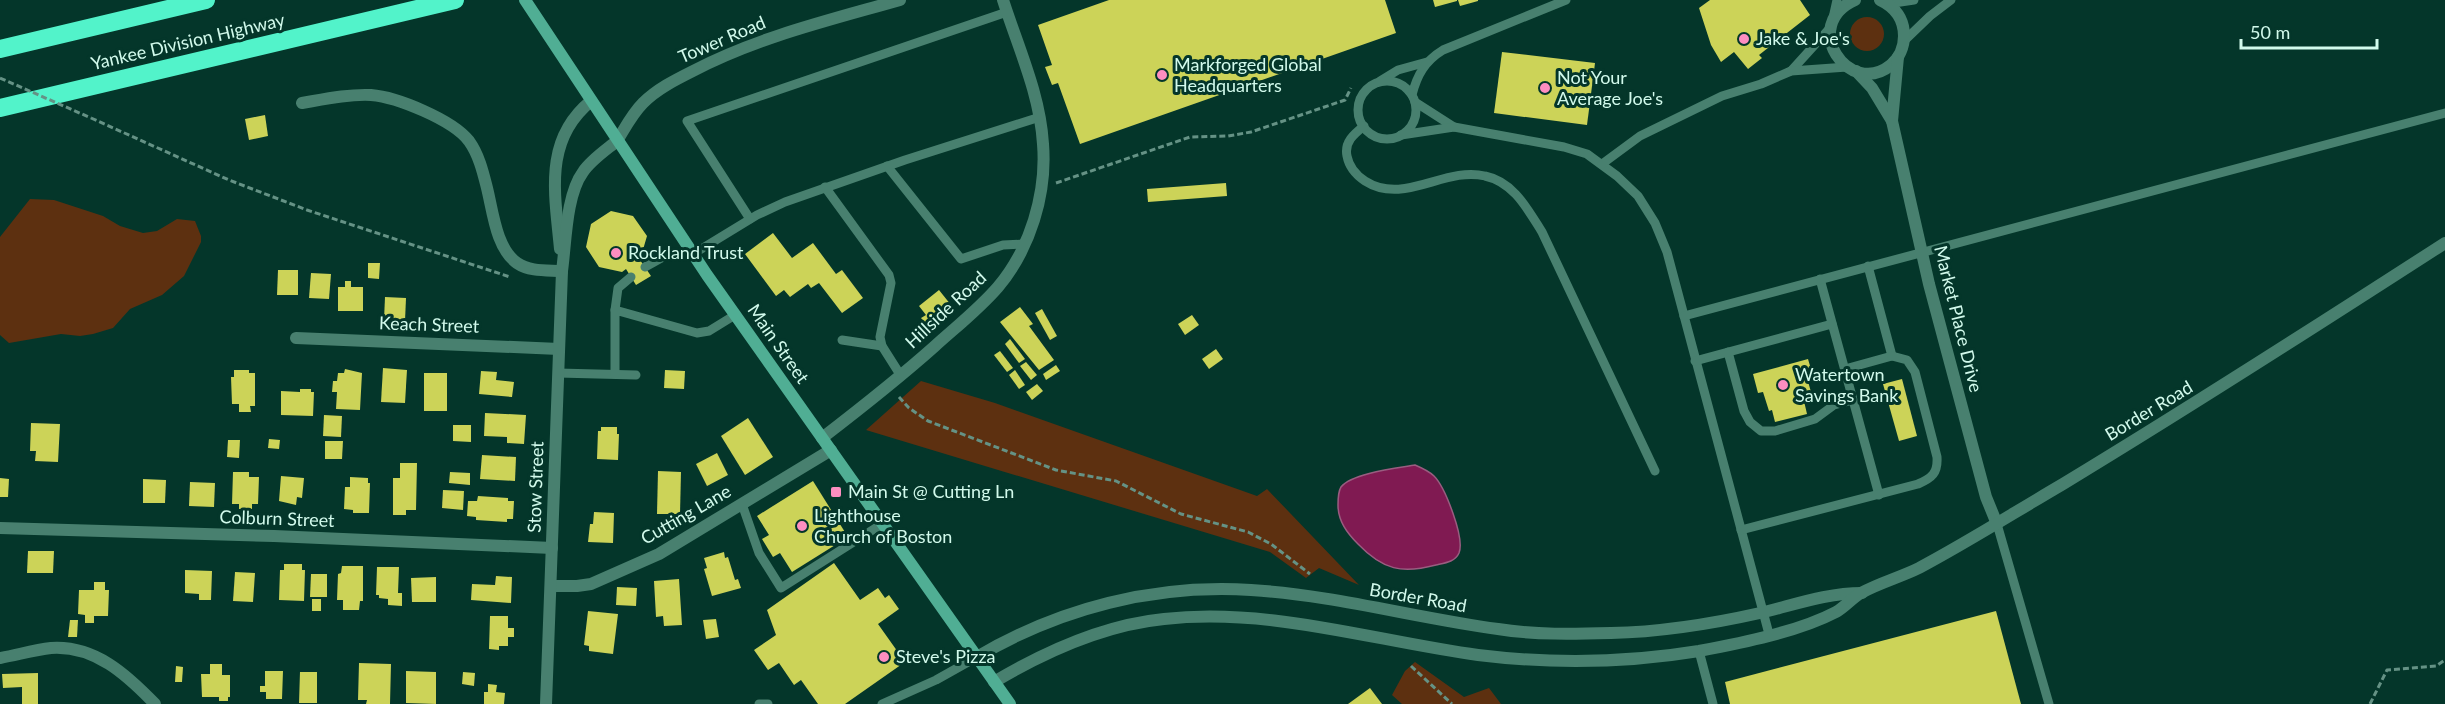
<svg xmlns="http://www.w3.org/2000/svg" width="2445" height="704" viewBox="0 0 2445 704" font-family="Lato,sans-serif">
<rect width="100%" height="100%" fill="#04362a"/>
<g fill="#5d3010">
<circle cx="1867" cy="34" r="17"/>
<polygon points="30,199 54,200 103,216 120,226 143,233 157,231 177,219 195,221 201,236 201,242 184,276 162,295 130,309 113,328 93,334 80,336 61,334 9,343 0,335 0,237"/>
<polygon points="921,381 995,403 1257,496 1267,489 1359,585 1319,568 1306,578 1270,552 866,430"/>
<polygon points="1415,662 1464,697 1489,688 1501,704 1402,704 1392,695 1405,671"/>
</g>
<path fill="#801a52" stroke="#995d80" stroke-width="1.5" d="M1415 465C1422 468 1429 471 1434 476 1445 487 1465 538 1459 553 1455 562 1445 563 1436 565 1402 574 1383 570 1358 544 1347 533 1338 521 1338 505 1338 499 1338 492 1341 487 1352 473 1398 468 1415 465Z"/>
<g fill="#ccd358">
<polygon points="1109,0 1385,0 1396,33 1080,144 1058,83 1052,85 1045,67 1052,65 1038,25"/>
<polygon points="1433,0 1457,0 1457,1 1435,7"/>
<polygon points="1458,0 1478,0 1478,1 1460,6"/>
<polygon points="1710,0 1800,0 1810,15 1759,55 1762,58 1748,69 1734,52 1721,62 1711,45 1699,8"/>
<polygon points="1502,52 1595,63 1587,125 1494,113"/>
<polygon points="265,115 268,136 249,140 245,119"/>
<polygon points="1226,183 1227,196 1148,202 1147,189"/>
<polygon points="611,211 633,216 647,236 640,260 651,276 636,285 626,269 622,272 599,267 586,247 591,224"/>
<polygon points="773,233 792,258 813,243 836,274 842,270 863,298 842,313 819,283 811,288 808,284 790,297 784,290 776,296 745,254"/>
<polygon points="368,263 380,263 379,279 368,278"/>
<polygon points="278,270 298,270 298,295 277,295"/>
<polygon points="311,273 331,274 329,299 309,298"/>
<polygon points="345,281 351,281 351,287 363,287 363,311 338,311 338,287 345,287"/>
<polygon points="939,290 955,310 934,327 930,321 926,324 921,318 926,315 919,306"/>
<polygon points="385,297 406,298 405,321 384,320"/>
<polygon points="1020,307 1033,324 1029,326 1054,360 1039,370 1000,322"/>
<polygon points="1042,309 1057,336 1050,340 1035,313"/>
<polygon points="1192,315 1199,325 1185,335 1178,324"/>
<polygon points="1010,339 1025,359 1019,363 1005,344"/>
<polygon points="1216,349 1223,359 1209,369 1202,359"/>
<polygon points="1000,351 1013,368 1007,372 994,355"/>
<polygon points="1808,359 1813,376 1807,378 1813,399 1804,401 1807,414 1775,422 1772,410 1769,411 1763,392 1758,393 1753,374"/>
<polygon points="1026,362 1037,375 1031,380 1020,366"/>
<polygon points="1056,365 1060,371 1046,380 1043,374"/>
<polygon points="383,368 407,370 405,403 381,402"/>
<polygon points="345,369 362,373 360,410 336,409 337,392 332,392 333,381 337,381 338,373 344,373"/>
<polygon points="234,370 249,370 249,373 255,373 255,406 250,406 251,412 239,412 239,404 232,404 231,377 234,377"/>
<polygon points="665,370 685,371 684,389 664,388"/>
<polygon points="1015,370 1025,385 1019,389 1009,375"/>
<polygon points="481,371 497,372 496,380 514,382 512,397 479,394"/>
<rect x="424" y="373" width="23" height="38"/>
<polygon points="1902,379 1917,436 1899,441 1883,384"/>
<polygon points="1037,384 1043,391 1032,400 1026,392"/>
<polygon points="300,389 311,389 311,392 314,392 313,416 281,415 281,391 300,392"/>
<polygon points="485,413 526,415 524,444 507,443 507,437 484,436"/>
<polygon points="324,415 342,416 341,437 323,436"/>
<polygon points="748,418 773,457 745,475 721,436"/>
<polygon points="31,423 60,424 58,462 35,461 36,451 30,451"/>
<polygon points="453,425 471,425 471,442 453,441"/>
<polygon points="601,427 617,427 617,434 619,434 618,460 597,459 598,431 601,431"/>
<polygon points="269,439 280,440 279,449 268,448"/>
<polygon points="228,440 240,440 239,458 227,457"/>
<polygon points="325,441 343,441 342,459 325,459"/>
<polygon points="717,453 728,475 707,486 696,464"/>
<polygon points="482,455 516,457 515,481 480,479"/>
<polygon points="400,463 417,463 416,510 406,510 406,515 393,515 393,478 400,478"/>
<polygon points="658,471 681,472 680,514 657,514"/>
<polygon points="233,472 249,472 249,477 259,477 258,504 252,504 252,509 239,509 239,504 232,504"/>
<polygon points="450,472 470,473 470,485 449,483"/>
<polygon points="281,476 304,478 302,498 297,497 296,505 279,501"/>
<polygon points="350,477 368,478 368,483 370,483 369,513 353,513 353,510 344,509 345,487 350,487"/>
<polygon points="0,478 9,479 8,497 0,497"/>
<polygon points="143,479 166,480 165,503 143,503"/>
<polygon points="813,481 848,537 792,572 780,553 773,557 762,539 769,535 757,516"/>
<polygon points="190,482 215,483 214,507 189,506"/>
<polygon points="443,490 464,491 463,510 442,508"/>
<polygon points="478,496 508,498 508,501 514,501 513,519 507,519 507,522 476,520 476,517 467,516 468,501 477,501"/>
<polygon points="594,512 614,513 613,543 588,542 590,524 593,524"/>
<polygon points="28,551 54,551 53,573 27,573"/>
<polygon points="724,552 725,558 728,557 735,580 738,579 741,588 712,596 704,569 707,568 704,558"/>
<polygon points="834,563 860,600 878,588 885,598 889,595 899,609 878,624 905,662 845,704 818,704 801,680 794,685 779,663 768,670 754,650 776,635 767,610"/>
<polygon points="284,564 302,564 302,570 305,570 304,601 279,600 280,570 284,570"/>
<polygon points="342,566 363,566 363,601 360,601 359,610 343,610 343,600 337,600 338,574 341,573"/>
<polygon points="377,567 399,567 398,593 402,593 402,606 388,605 388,599 379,598 379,595 376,595"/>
<polygon points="185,570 212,571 211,600 199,600 199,594 185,593"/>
<polygon points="235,572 255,573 253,602 233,601"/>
<polygon points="311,574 327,574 327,597 310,597"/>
<polygon points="496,576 512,577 511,603 471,600 472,584 495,585"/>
<polygon points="436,577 436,602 412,602 411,578"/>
<polygon points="679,579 682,625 664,626 663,616 656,617 654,581"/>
<polygon points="94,582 105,582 105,590 109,590 108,616 94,616 94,623 85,623 85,615 78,614 79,590 94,590"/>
<polygon points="617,587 637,588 636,606 616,605"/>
<rect x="312" y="599" width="9" height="12"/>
<polygon points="588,611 618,614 613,654 589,651 589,646 584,645"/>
<polygon points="1996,611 2021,704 1730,704 1725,682"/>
<polygon points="490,616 508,616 508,628 514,628 514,637 508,637 508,646 499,646 499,650 489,649"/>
<polygon points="716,619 719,637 706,639 703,620"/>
<polygon points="70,620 78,620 77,637 68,637"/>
<polygon points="359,663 391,664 390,704 366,704 367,700 358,700"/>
<polygon points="210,664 222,664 222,675 230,675 230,697 228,697 228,701 219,701 219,697 202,697 201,674 210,674"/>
<polygon points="176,666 183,667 182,682 175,682"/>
<polygon points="265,671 283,671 282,699 266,699 266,692 260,692 260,686 265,686"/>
<polygon points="406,671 436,672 436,704 406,703"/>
<polygon points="300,672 317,672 317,703 299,703"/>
<polygon points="463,672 475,673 474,686 462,684"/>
<polygon points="38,673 38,704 22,704 22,687 3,688 2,674"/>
<polygon points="488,684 497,685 496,692 505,693 504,704 484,704 484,692 488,692"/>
<polygon points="1370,688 1382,704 1348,704"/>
</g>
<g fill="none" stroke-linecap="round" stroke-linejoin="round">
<g stroke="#659285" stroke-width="3" stroke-dasharray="6 3" stroke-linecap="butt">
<polyline points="91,118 229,180 307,210 510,277"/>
<polyline points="1056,183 1190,137 1228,136 1251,132 1345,100 1351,88"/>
<polyline points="899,397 909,408 928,421 1056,470 1116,481 1181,514 1248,532 1271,544 1310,574"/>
<polyline points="1411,666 1452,704"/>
<polyline points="2370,704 2387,670 2436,666 2445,660"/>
</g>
<g stroke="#48806f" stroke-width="9">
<polyline points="1887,4 1914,0"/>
<polyline points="1833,18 1837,0"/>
<polyline points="1904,41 1930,16 1951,0"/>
<polyline points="1791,71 1830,28"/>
<polyline points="1380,81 1398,70 1427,62"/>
<circle cx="1387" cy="110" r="29"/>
<path d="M1412 95C1417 75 1425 61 1443 50L1566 0"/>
<polyline points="1415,102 1454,127"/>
<path d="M1364 126C1354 134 1344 142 1347 156 1349 167 1356 175 1365 181 1404 206 1445 166 1485 176 1514 182 1528 210 1542 232L1655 471"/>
<polyline points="1401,135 1454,127 1564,147 1587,154 1617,176 1638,196 1655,223 1667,252 1769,634"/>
<polyline points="1602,164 1640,136 1722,96 1761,84 1791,71 1847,67"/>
<polyline points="887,166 961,259 1003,245 1024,244"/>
<polyline points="825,187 889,275 891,283 880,337 882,346 901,376"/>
<polyline points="750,219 687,121 1007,12"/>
<polyline points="645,267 663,257 693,254 757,215 785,202 905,160 1040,117"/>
<polyline points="1820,279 1879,495"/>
<polyline points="615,310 618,288 631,277"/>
<polyline points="1684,316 2445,113"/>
<polyline points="842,340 882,346"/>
<polyline points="1728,352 1744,411 1750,422 1761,431 1775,431 1815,419 1834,405 1853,400"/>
<polyline points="1695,361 1832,324"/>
<polyline points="1845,369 1892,356 1868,266"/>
<polyline points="558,373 636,375"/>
<polyline points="615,374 615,310 697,333 709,331 735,315"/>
<polyline points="742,504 759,553 781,588 882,524"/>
<polyline points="1997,524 2049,704"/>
<path d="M1741 530 1918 484C1932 478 1938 473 1937 457L1915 372 1907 360 1892 356"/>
<polyline points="1699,651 1713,704"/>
<polyline points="759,704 768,704"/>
<polyline points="882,704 936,680 977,657"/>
</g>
<g stroke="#48806f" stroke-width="12">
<path d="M1855 0C1799 25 1849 99 1891 65 1899 58 1904 47 1904 36 1904 19 1895 7 1880 0"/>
<polyline points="1898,57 1892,121 1929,284 1986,497 1997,524"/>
<polyline points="1856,71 1872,88 1892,121"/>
<path d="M302 103C325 99 348 94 371 95 397 97 453 120 469 141 479 155 483 172 487 188 493 212 496 248 517 263 530 272 548 270 562 271"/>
<path d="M617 141C625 128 632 114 643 103 657 89 675 80 693 71 758 37 830 20 900 0"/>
<polyline points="296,338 559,349"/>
<path d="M822 438C861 408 898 379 935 346 956 327 979 309 998 287 1030 249 1047 194 1043 144 1040 94 1018 47 1003 0"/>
<polyline points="0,528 274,536 552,548"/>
<polyline points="551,586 577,586 591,584 659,554 831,450"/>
<path d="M977 657C1060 608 1154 584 1251 590 1334 595 1416 618 1498 629 1535 635 1574 634 1611 633 1661 632 1711 624 1760 613 1794 605 1826 593 1862 593"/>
<path d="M0 658C17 655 34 650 51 648 95 645 127 675 155 704"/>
<path d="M994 682C1046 651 1103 625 1164 619 1269 607 1374 641 1478 655 1551 664 1626 663 1699 651 1741 643 1798 632 1836 612 1845 607 1852 598 1861 593 1879 583 1901 577 1919 568 1968 542 2015 512 2063 484 2192 406 2318 325 2445 243"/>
</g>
<g stroke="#48806f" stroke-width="12">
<path d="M560 249C555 194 543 140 591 101"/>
<path d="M546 704 562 271C566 242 566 195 583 172 591 160 606 150 617 141"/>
</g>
<polyline stroke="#50ae94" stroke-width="12" points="525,0 707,275 1010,704"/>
<g stroke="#52f3ca" stroke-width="18">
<polyline points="0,49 206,0"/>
<polyline points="0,108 455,0"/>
</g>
<polyline stroke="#659285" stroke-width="3" stroke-dasharray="6 3" stroke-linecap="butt" points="0,78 91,118"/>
</g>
<g fill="#fd8ec0" stroke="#04362a" stroke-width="2">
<circle cx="1744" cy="39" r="6"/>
<circle cx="1162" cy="75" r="6"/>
<circle cx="1545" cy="88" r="6"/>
<circle cx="616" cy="253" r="6"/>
<circle cx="1783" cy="385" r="6"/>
<rect x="830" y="486" width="12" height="12" rx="3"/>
<circle cx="802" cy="526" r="6"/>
<circle cx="884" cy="657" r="6"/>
</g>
<g text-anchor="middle" stroke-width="6" stroke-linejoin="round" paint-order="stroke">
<g font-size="18" fill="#d2faec" stroke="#04362a" text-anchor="start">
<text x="1756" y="45">Jake &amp; Joe's</text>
<text x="1174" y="71">Markforged Global<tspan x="1174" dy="21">Headquarters</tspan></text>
<text x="1557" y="84">Not Your<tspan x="1557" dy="21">Average Joe's</tspan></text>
<text x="628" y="259">Rockland Trust</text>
<text x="1795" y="381">Watertown<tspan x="1795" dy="21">Savings Bank</tspan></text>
<text x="848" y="498">Main St @ Cutting Ln</text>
<text x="814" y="522">Lighthouse<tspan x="814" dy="21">Church of Boston</tspan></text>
<text x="896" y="663">Steve's Pizza</text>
</g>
<g font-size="18" fill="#d2faec" stroke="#04362a">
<text transform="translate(722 40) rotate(-23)" y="6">Tower Road</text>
<text transform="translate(188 42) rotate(-13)" y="6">Yankee Division Highway</text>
<text transform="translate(946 310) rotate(-43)" y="6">Hillside Road</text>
<text transform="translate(1958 319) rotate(76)" y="6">Market Place Drive</text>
<text transform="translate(429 325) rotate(2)" y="6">Keach Street</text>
<text transform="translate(778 344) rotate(55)" y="6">Main Street</text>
<text transform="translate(2149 411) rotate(-31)" y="6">Border Road</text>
<text transform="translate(536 487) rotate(-88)" y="6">Stow Street</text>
<text transform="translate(686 515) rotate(-30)" y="6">Cutting Lane</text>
<text transform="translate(277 519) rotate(2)" y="6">Colburn Street</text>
<text transform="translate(1418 598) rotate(10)" y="6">Border Road</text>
</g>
</g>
<path d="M2241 39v9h136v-9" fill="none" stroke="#d2faec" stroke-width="3"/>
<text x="2250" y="39" font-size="18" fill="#d2faec" stroke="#04362a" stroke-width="4.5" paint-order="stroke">50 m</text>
</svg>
